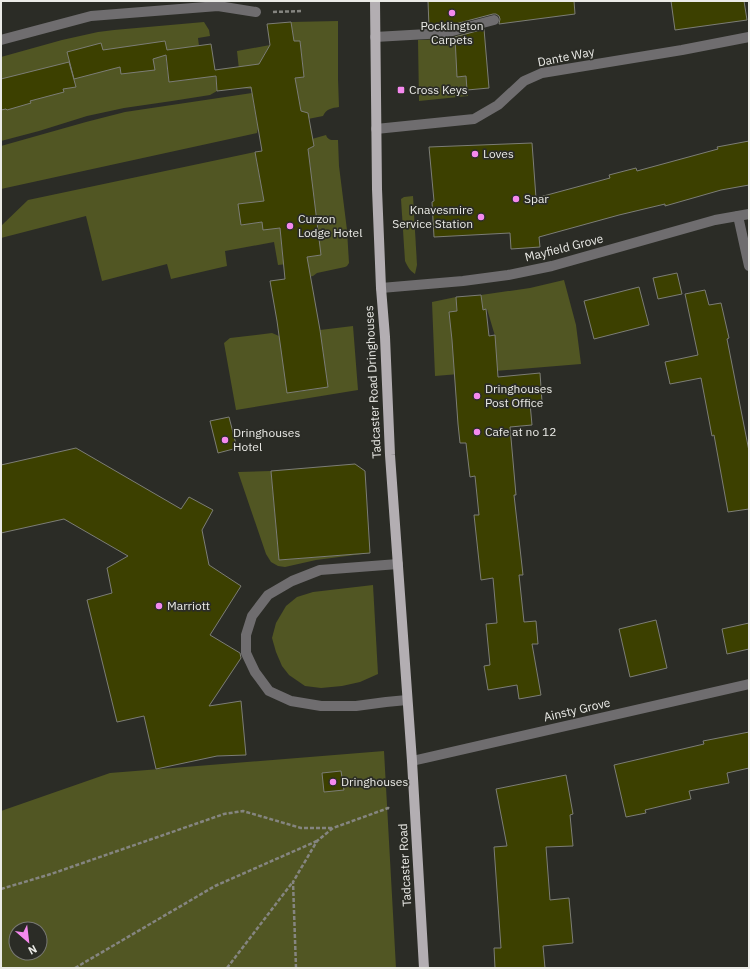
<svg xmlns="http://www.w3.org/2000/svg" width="750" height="969" viewBox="0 0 750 969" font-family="'IBM Plex Sans',sans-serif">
<rect width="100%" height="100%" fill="#2b2c26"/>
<g fill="#515623" fill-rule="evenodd">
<path d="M338 21V79L339 107C332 108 326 109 323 116L308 119 301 111 296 85 252 93 258 128 257 133 1 189V146L86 122 125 112 252 93 251 89 241 88 237 51 270 45 264 55 269 81 304 77 300 41H294L291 22Z"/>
<polygon points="204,22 209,30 210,36 198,38 199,46 165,51 169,82 186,80 215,70 217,91 210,95 172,101 124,108 87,116 39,131 1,141 1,57 62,40 98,32 114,30"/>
<polygon points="474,31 474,38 466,76 468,96 419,101 418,40 445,39"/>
<path d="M326 135C328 141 333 140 338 140L339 166 347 230 349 263 347 266 345 267 317 273 313 276 304 278 287 264 278 265 274 242 225 251 227 266 171 279 167 264 102 281 86 216 1 238V226L28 200 255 152 260 180 311 171 308 149 314 146 312 139ZM314 196 320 255 283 260 280 228 262 222 241 225 239 204Z"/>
<path d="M413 196 417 265 415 274C410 271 408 267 405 261L401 199 404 197Z"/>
<polygon points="564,280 576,325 581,364 435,376 432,302 456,297 457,311 449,312 460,349 495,336 487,309 483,310 481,295 530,288"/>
<polygon points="353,326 358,390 236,410 224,343 230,338 272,333 279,336 297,392 328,387 320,330"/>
<polygon points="271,471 279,560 370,553 316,560 285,567 278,566 271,562 266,554 238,472"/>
<polygon points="373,585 378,674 360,682 342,686 321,688 305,686 289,675 282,666 276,652 272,638 276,623 286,606 297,597 313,592"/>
<path d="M384 751 396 968H1V811L110 773ZM16 929H40V953H16Z"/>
</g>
<g fill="#3c4000" stroke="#7c7d76">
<polygon points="428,1 574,1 575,14 499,24 500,19 499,16 496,14 493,14 444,27 429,27"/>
<polygon points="671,1 744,1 747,20 675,30"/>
<polygon points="291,22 294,41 300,41 304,77 295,78 301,111 308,113 314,146 308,149 310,165 321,255 307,257 320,330 328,387 287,393 277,321 270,281 285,279 280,228 263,230 262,222 241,225 238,204 264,201 255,152 262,151 251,87 217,91 216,76 169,82 166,55 153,59 155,70 121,74 120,67 74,79 67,52 101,43 103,50 165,41 167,50 211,44 215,70 259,64 270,45 267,24"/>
<polygon points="484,29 489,88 467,90 466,76 457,77 455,37"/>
<polygon points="69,62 76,87 63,89 64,92 30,101 31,103 7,110 6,109 1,110 1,79"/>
<polygon points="749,141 749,185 721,190 665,206 665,204 619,215 539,237 540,247 511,249 510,233 434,237 432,202 434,201 429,147 532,143 536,198 610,178 609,175 636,168 637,171 718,149 717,147"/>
<polygon points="677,273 682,294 658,299 653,278"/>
<polygon points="639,287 649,325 594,339 584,301"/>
<polygon points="705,290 709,305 721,303 729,338 727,339 749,451 749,509 728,512 714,435 712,436 701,378 670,384 665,362 698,355 685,294"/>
<polygon points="481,295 483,310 486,309 489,336 495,335 498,377 540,373 542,402 530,403 532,425 510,427 516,495 514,495 523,575 519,575 524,622 536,621 538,644 532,644 541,695 519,699 517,685 488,690 484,666 490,665 486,624 497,623 493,578 481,580 474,515 479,515 475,476 470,477 466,443 460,443 458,424 452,340 449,312 457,311 456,297"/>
<polygon points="229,417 237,448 218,453 210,421"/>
<polygon points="76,448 181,509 189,497 213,510 202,530 209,565 241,586 210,635 240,653 241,658 209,706 241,701 246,755 217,756 156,769 144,716 117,722 87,600 112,593 107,568 128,556 64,519 1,533 1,465"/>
<polygon points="355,464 365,471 370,553 279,560 271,471"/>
<polygon points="656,620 667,668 630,677 619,629"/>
<polygon points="749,623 749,649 727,654 722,629"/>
<polygon points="749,732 749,768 727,773 729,783 689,791 691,799 645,810 646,813 626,817 614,765 704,744 703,741"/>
<polygon points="341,771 344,790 324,792 322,773"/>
<polygon points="566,775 573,814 570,815 573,846 546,847 550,900 569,898 573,943 543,946 545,968 495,968 494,948 501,948 494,847 507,846 496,789"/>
</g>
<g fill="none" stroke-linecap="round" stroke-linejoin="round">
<g stroke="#858580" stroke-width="2.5" stroke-dasharray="4 2" stroke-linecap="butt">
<polyline points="273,12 303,11"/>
<polyline points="1,889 51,874 224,814 243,811 301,828 333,828"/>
<polyline points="75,968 215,886 317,841"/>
<polyline points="227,968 292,883"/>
<polyline points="296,968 293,882 317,841 333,828 383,810 388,808 391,809"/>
</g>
<g stroke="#6f6d6f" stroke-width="10">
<polyline points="375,37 445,33 494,20"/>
<polyline points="398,564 320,570 292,581 268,595 252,616 246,635 246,653 255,672 269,691 291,701 321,706 356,706 386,702 407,700"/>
</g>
<g stroke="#6f6d6f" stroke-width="10">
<polyline points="1,40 91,16 218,6 256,12"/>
<polyline points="376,129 474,119 498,105 524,81 542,73 682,50 749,37"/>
<polyline points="738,216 749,266"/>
<polyline points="381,288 463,281 508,275 552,266 715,220 749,214"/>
<polyline points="412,761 749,684"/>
</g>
<polyline stroke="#b3aeb2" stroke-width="10" points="375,1 377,189 381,288 385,337 390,455 412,761 424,968"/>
</g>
<g fill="#f589ee" stroke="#2b2c26" stroke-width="1.5">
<circle cx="452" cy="13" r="4"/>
<rect x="397" y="86" width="8" height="8" rx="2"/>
<circle cx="475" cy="154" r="4"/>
<circle cx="516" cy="199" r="4"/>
<circle cx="481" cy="217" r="4"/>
<circle cx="290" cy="226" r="4"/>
<circle cx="477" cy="396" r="4"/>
<circle cx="477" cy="432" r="4"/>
<circle cx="225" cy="440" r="4"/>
<circle cx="159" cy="606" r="4"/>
<circle cx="333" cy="782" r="4"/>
</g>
<g text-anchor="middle" stroke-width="3.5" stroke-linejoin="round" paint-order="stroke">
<g font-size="12" fill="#ebebe7" stroke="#2b2c26" text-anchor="start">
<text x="452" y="30" text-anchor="middle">Pocklington<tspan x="452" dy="14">Carpets</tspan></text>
<text x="409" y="94">Cross Keys</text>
<text x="483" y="158">Loves</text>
<text x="524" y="203">Spar</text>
<text x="473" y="214" text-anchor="end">Knavesmire<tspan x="473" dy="14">Service Station</tspan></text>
<text x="298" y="223">Curzon<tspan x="298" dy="14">Lodge Hotel</tspan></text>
<text x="485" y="393">Dringhouses<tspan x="485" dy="14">Post Office</tspan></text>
<text x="485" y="436">Cafe at no 12</text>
<text x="233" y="437">Dringhouses<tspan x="233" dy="14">Hotel</tspan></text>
<text x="167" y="610">Marriott</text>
<text x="341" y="786">Dringhouses</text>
</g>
<g font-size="12" fill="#ebebe7" stroke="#2b2c26">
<text transform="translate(566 57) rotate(-11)" y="4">Dante Way</text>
<text transform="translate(564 248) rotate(-14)" y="4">Mayfield Grove</text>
<text transform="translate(373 382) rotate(-93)" y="4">Tadcaster Road Dringhouses</text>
<text transform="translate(577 710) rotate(-13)" y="4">Ainsty Grove</text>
<text transform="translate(405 865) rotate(-93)" y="4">Tadcaster Road</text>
</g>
</g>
<rect width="750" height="969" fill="none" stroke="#ebebe7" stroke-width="4"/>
<g transform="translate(28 941) rotate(152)"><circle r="19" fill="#2b2c26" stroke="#787873"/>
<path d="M0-3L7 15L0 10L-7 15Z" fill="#f589ee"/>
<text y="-6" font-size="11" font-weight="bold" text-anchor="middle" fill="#ebebe7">N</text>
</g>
</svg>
